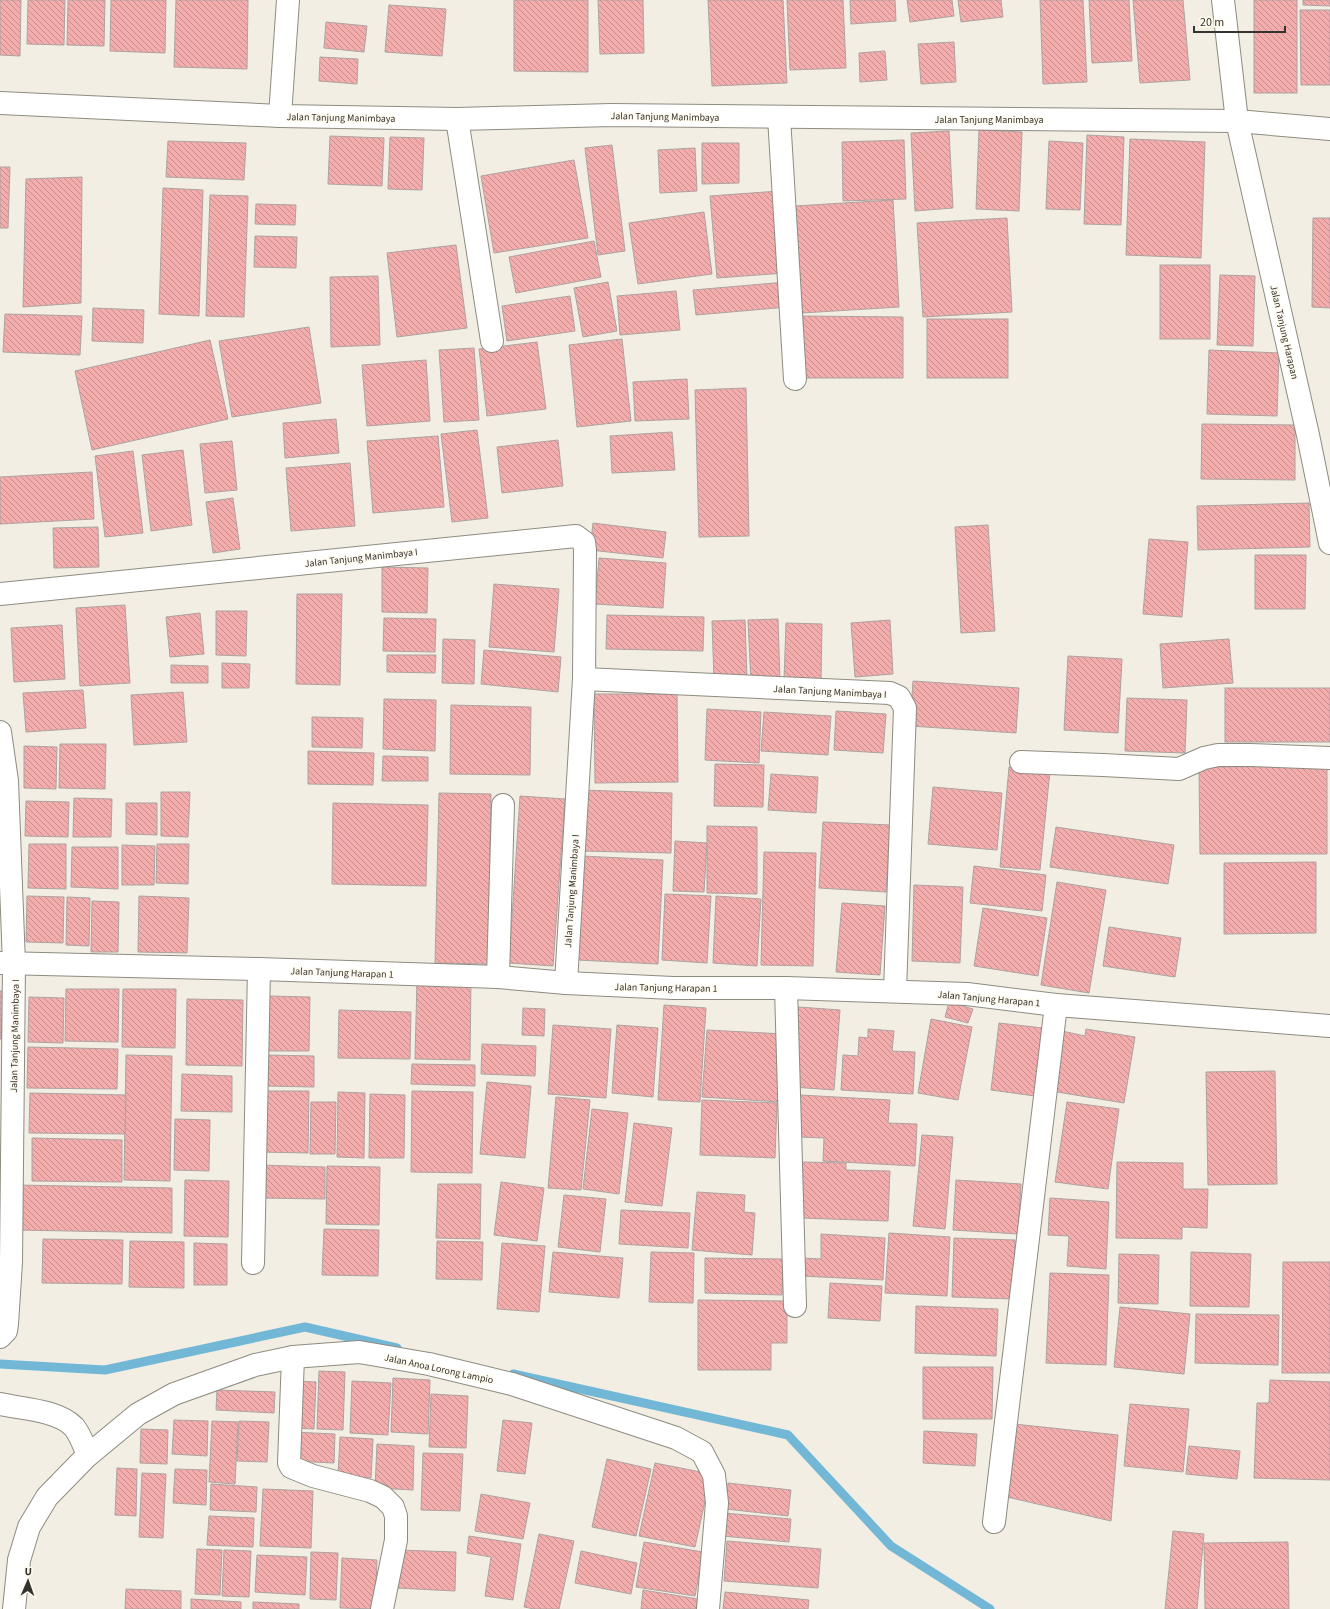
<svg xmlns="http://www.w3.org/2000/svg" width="1330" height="1609" viewBox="0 0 1330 1609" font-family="'Source Sans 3',sans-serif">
<defs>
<pattern id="building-back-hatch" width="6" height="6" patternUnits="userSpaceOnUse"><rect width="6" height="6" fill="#f3adac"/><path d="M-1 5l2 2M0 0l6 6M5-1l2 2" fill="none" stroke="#c68d8c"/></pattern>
</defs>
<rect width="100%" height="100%" fill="#f2eee3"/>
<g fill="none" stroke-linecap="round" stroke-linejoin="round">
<g stroke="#72b8d6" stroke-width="9">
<polyline points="0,1364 105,1370 305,1327 397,1348"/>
<polyline points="513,1374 788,1435 891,1546 990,1609"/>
</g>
</g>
<g fill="url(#building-back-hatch)" stroke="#aea2a1">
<polygon points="0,0 21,0 20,56 0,55"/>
<polygon points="28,0 65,0 64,45 27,44"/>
<polygon points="68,0 105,0 104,46 67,45"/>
<polygon points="111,0 166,0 165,53 110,51"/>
<polygon points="176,0 248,0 247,69 174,67"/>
<polygon points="514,0 588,0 588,72 514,71"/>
<polygon points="598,0 643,0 644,53 600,54"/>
<polygon points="708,0 783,0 787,83 712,86"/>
<polygon points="787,0 843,0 846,68 790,70"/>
<polygon points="850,0 895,0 896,21 851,24"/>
<polygon points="907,0 952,0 954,16 910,22"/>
<polygon points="958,0 1001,0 1003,17 961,22"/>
<polygon points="1040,0 1083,0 1087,82 1043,84"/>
<polygon points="1089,0 1129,0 1132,61 1092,63"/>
<polygon points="1133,0 1183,0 1190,80 1140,83"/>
<rect x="1254" y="0" width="43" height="93"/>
<polygon points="1303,0 1330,0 1330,6 1303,5"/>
<polygon points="389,5 446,9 442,56 385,52"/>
<polygon points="1300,10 1330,10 1330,85 1301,85"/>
<polygon points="326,22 367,26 364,52 324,48"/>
<polygon points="954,42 956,82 921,84 918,44"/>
<polygon points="885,51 887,80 860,82 859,53"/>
<polygon points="320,57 358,59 357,84 319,81"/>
<polygon points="979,130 1022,132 1019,211 976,209"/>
<polygon points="949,131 953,208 915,211 911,133"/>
<polygon points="1087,135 1124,137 1121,225 1084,224"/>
<polygon points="330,136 384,138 382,186 328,184"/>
<polygon points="390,137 424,138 422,190 388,189"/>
<polygon points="1130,139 1205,142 1201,258 1126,255"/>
<polygon points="904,140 906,199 843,201 842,142"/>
<polygon points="168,141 246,143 244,180 166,177"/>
<polygon points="1049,141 1083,143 1080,210 1046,209"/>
<polygon points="702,143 739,143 739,183 702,184"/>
<polygon points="612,145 625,251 598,255 585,148"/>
<polygon points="695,148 697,191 660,193 658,150"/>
<polygon points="574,160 588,238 494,253 481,176"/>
<polygon points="0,167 10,167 8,228 0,228"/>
<polygon points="82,177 81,303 23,307 26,179"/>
<polygon points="163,188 203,190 199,316 159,314"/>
<polygon points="779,191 785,273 717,278 710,196"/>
<polygon points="210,195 248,196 244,317 206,316"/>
<polygon points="893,200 899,307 802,313 795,206"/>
<polygon points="256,204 296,205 295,225 255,224"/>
<polygon points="704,212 712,274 638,284 629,223"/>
<polygon points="1007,218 1012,312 923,317 917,223"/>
<polygon points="1313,218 1330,218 1330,308 1312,307"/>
<polygon points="255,236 297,237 296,268 254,267"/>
<polygon points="594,241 601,277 516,293 509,257"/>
<polygon points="456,245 467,328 397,337 387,253"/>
<rect x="1160" y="265" width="50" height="74"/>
<polygon points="1220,275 1255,276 1253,346 1217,345"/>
<polygon points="378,276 380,345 331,347 330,277"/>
<polygon points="608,282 617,331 583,337 574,288"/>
<polygon points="786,282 788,307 696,315 693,290"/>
<polygon points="676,291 680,330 620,335 617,296"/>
<polygon points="570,296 575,331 507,341 502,306"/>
<polygon points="93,308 144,310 143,343 92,341"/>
<polygon points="5,314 82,316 80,355 3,352"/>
<polygon points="803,316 903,317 903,378 803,378"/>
<rect x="927" y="319" width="81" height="59"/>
<polygon points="309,327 321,403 232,417 219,341"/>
<polygon points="622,339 631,421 577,427 569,345"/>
<polygon points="210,340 228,419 92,450 75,371"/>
<polygon points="537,342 546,409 487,416 479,349"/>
<polygon points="474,348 479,420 444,422 439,350"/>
<polygon points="1209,350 1279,353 1277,416 1207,414"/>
<polygon points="426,360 430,421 367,426 362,365"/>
<polygon points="687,379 689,419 635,421 633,382"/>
<polygon points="746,388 749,536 699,537 695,390"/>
<polygon points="336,419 339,453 285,458 283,423"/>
<polygon points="1202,424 1295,425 1295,480 1201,479"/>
<polygon points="477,430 488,518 452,522 441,434"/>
<polygon points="672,432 675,470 612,473 610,436"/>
<polygon points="438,436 444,507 373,513 367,441"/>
<polygon points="558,440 563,486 502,493 497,447"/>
<polygon points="232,441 237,490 205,493 200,444"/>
<polygon points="183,450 192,525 151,531 142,455"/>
<polygon points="133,451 143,533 105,537 95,456"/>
<polygon points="350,463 355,526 291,531 286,468"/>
<polygon points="92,472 94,519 0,524 0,477"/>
<polygon points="233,498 240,549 213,553 206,502"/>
<polygon points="1309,503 1310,547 1198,550 1197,506"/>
<polygon points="593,523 666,532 663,558 590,550"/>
<polygon points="988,525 995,631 961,633 955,527"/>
<polygon points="98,527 99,567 54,568 53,528"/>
<polygon points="1149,539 1188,542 1182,617 1143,614"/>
<polygon points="1255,555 1306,555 1305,609 1255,609"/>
<polygon points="599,558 666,563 663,608 595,604"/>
<polygon points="382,567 428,568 427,613 382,612"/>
<polygon points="494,584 559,589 554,652 489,647"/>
<polygon points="297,594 342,594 340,685 296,684"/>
<polygon points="125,605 130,683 80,686 76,608"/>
<polygon points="216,611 247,611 246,656 216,655"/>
<polygon points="200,613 204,654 170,657 166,617"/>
<polygon points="607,615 704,617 703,651 606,649"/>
<polygon points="384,618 436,619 435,652 383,651"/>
<polygon points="778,619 780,681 751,683 748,620"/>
<polygon points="745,620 747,679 714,680 712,621"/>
<polygon points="890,620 893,674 855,677 851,623"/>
<polygon points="786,623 822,624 821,682 784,681"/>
<polygon points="62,625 65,679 14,682 11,628"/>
<polygon points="443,639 475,640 474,684 442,683"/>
<polygon points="1229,639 1233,683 1163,688 1160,644"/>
<polygon points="484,650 561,657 558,692 481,684"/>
<polygon points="387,655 436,655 435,673 387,672"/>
<polygon points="1068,656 1122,659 1118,733 1064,730"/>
<polygon points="222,663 250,664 249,688 222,688"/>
<polygon points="171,665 208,666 208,683 171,683"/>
<polygon points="913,681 1019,688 1016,733 910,726"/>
<rect x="1225" y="688" width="105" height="54"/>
<polygon points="83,690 86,728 26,732 23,693"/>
<polygon points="183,692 187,742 134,745 131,695"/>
<polygon points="594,694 677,694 678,782 595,783"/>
<polygon points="1127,698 1187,700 1185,753 1125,751"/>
<polygon points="384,699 436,700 435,751 383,749"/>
<polygon points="451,705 531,707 530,775 450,774"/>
<polygon points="707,709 761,712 759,763 705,760"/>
<polygon points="836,711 886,714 883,753 834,750"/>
<polygon points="764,712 831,716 828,755 761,751"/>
<polygon points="312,717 363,718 362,748 312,747"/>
<polygon points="60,744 106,744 105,789 59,788"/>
<polygon points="24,746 57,747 56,789 24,788"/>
<polygon points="308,751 374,753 373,785 308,784"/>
<polygon points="383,756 428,757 428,781 382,781"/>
<polygon points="715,764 764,765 763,807 714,806"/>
<polygon points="1327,766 1327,854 1200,854 1199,767"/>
<polygon points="1009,767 1050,771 1040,870 1000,867"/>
<polygon points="771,774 818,777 816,813 768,810"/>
<polygon points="933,787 1002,793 997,850 928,844"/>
<polygon points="581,790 672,793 671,853 579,851"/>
<polygon points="161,792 190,792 188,837 161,836"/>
<polygon points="439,793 491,794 488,964 435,963"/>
<polygon points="520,796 565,799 553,966 509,963"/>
<polygon points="74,798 112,799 111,837 73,837"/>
<polygon points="26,801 69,802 68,837 25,836"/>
<polygon points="126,803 157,803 157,835 126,834"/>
<polygon points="333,803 428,805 426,886 332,884"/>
<polygon points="823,822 890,825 886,892 819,888"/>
<polygon points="707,826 757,827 757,894 707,893"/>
<polygon points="1056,827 1174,845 1168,884 1050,867"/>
<polygon points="675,841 707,843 704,892 673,891"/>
<polygon points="29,844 66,844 66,889 28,888"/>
<polygon points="157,844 189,844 188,884 156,883"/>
<polygon points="122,845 155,846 154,885 122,885"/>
<polygon points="72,847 118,847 118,889 71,887"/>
<polygon points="764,852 816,853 813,966 761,965"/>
<polygon points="582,856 663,860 658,964 577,960"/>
<polygon points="1316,862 1316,933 1224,934 1224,863"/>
<polygon points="974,866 1046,875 1042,911 970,903"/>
<polygon points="1057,882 1106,890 1089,993 1041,985"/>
<polygon points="914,885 963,887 960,963 912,961"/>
<polygon points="665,894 711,896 707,963 662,960"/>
<polygon points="27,896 64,897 63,943 26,942"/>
<polygon points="139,896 189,898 187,953 138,952"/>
<polygon points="716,896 761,899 757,966 713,963"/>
<polygon points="67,897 90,898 89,946 66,945"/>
<polygon points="92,901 119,902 118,952 91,952"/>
<polygon points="842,903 885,906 880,975 836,972"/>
<polygon points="983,908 1047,918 1038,976 974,966"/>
<polygon points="1109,927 1181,938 1175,977 1103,966"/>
<polygon points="417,979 471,980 470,1060 415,1059"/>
<polygon points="66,989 119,989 118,1042 65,1041"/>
<polygon points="123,989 176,989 175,1048 122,1047"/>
<polygon points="0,991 4,991 1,1039 0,1039"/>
<polygon points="268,996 310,997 309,1051 267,1051"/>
<polygon points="29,997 64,998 63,1043 28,1042"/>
<polygon points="187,999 243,1000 242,1066 186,1065"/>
<polygon points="949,1002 973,1009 968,1023 945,1017"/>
<polygon points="664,1005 706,1008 700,1102 658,1100"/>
<polygon points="798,1007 840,1010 834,1090 793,1087"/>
<polygon points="523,1008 545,1009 544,1036 522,1035"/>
<polygon points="339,1010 411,1012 410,1059 338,1058"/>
<polygon points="931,1019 972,1027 958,1100 918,1093"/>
<polygon points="999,1023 1043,1028 1035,1096 991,1090"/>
<polygon points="553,1025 611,1029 606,1098 548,1094"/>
<polygon points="617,1025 658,1028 653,1097 612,1093"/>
<polygon points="868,1029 894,1031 892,1051 915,1052 913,1094 841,1090 843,1055 858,1056 859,1037 868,1038"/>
<polygon points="1086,1029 1135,1037 1124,1103 1051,1091 1062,1031 1085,1036"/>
<polygon points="707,1030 784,1034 780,1102 702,1097"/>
<polygon points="482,1044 536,1046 535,1076 481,1074"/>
<polygon points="28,1047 118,1049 117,1089 27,1088"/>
<polygon points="126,1055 172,1056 170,1181 124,1180"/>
<polygon points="266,1055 314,1056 314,1087 265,1086"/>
<polygon points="412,1064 475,1065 475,1086 411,1084"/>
<polygon points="1275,1071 1277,1184 1208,1185 1206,1072"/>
<polygon points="182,1074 232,1076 232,1112 181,1111"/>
<polygon points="487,1082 531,1086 525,1158 480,1154"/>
<polygon points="258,1091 309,1091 308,1153 257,1152"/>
<polygon points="412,1091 473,1092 472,1173 411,1172"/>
<polygon points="338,1092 365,1093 364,1158 337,1157"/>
<polygon points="30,1093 126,1095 125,1134 29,1133"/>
<polygon points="370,1094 405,1095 404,1158 369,1158"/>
<polygon points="800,1095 890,1100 888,1123 917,1124 915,1166 823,1161 824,1138 798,1137"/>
<polygon points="556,1097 590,1100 581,1190 548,1188"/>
<polygon points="702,1100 777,1103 775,1158 700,1155"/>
<polygon points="311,1102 336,1102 335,1154 310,1154"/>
<polygon points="1067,1102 1119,1109 1108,1189 1055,1182"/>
<polygon points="592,1109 628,1113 619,1194 583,1189"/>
<polygon points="175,1119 210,1120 209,1171 174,1170"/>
<polygon points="634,1123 672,1128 662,1206 625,1202"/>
<polygon points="922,1135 953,1137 945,1229 913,1226"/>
<polygon points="32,1138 122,1140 122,1182 32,1181"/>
<polygon points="802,1162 846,1163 846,1170 890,1171 888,1221 800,1218"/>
<polygon points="1117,1162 1183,1163 1183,1189 1208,1189 1207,1228 1182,1227 1182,1239 1116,1238"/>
<polygon points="259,1165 325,1167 325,1199 258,1198"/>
<polygon points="327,1166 380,1167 379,1225 326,1224"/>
<polygon points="0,1171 3,1172 2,1209 0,1209"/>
<polygon points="185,1180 229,1181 228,1237 184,1236"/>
<polygon points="956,1180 1021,1184 1018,1234 953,1230"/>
<polygon points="501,1182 544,1188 537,1241 494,1235"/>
<polygon points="438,1184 481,1184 480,1239 436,1238"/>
<polygon points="18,1185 172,1188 172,1233 18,1230"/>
<polygon points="697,1192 745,1195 744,1212 755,1213 752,1255 692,1250"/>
<polygon points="564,1195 606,1199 600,1252 558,1247"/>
<polygon points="1050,1198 1109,1202 1106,1269 1067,1266 1069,1236 1048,1235"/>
<polygon points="621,1210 690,1213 688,1248 619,1244"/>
<polygon points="324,1229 379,1230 378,1276 322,1275"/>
<polygon points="889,1233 950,1237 947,1296 885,1293"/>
<polygon points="821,1234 885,1238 883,1280 801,1276 801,1258 821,1259"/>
<polygon points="954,1238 1015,1240 1013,1299 952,1297"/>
<polygon points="43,1239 123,1240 122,1284 42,1283"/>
<polygon points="130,1241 184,1242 184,1288 129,1287"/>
<polygon points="437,1241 483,1242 482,1280 436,1279"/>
<polygon points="194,1243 227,1244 227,1285 194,1285"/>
<polygon points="502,1243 545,1246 539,1312 497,1309"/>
<polygon points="553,1252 623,1258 619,1298 549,1292"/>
<polygon points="651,1252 694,1253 693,1303 649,1302"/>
<polygon points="1191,1252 1251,1254 1249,1307 1190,1306"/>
<polygon points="1119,1254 1159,1255 1158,1304 1118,1303"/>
<polygon points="705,1258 783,1259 782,1295 705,1293"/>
<polygon points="1283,1262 1330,1262 1330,1373 1282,1373"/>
<polygon points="1050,1273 1109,1275 1106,1365 1046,1363"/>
<polygon points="830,1283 882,1286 880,1321 828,1318"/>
<polygon points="698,1300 787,1301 787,1343 771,1343 771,1370 698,1370"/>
<polygon points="916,1306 998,1309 996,1356 915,1353"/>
<polygon points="1120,1307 1190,1314 1184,1374 1114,1367"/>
<polygon points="1196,1314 1279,1315 1278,1365 1195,1363"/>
<polygon points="923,1367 993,1367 992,1419 923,1419"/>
<polygon points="319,1371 345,1372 343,1430 317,1429"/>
<polygon points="393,1378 430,1380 428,1434 391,1432"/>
<polygon points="1270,1380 1330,1382 1330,1480 1254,1478 1257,1403 1269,1403"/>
<polygon points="295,1381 316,1382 314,1429 293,1428"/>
<polygon points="352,1381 391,1383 388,1435 350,1433"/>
<polygon points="217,1390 275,1392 274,1413 216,1410"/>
<polygon points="431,1394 468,1396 466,1448 429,1447"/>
<polygon points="1130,1404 1189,1409 1183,1472 1124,1466"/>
<polygon points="174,1420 208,1421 207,1456 172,1454"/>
<polygon points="503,1420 532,1423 525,1474 497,1471"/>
<polygon points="212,1421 238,1422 235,1484 209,1482"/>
<polygon points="239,1421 269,1422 267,1462 237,1461"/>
<polygon points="1014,1424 1118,1435 1111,1521 1007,1497"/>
<polygon points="141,1429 168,1430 167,1464 140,1463"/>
<polygon points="924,1431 977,1434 975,1466 923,1463"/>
<polygon points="292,1432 335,1434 334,1463 291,1461"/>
<polygon points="340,1437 373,1439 371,1478 338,1476"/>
<polygon points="377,1444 414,1446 413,1490 375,1488"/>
<polygon points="1189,1446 1240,1451 1237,1479 1186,1474"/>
<polygon points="423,1453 463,1454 460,1511 421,1510"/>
<polygon points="607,1459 651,1469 636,1536 592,1527"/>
<polygon points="655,1463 711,1474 695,1547 639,1536"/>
<polygon points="117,1468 137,1469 136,1516 115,1515"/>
<polygon points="175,1469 207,1470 206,1505 173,1503"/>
<polygon points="142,1473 166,1474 163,1538 139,1537"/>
<polygon points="728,1483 791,1490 788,1516 726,1509"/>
<polygon points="211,1484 257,1487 256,1512 210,1510"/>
<polygon points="263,1489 313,1491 311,1548 260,1546"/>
<polygon points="481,1494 530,1503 523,1539 475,1531"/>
<polygon points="724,1513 791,1519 789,1542 722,1536"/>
<polygon points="209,1516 254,1518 253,1547 207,1545"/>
<polygon points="1173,1531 1204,1534 1197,1609 1165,1609"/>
<polygon points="539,1534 574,1541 559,1609 534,1609 524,1607"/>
<polygon points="469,1536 521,1544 513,1600 485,1596 491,1557 467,1553"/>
<polygon points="727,1541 821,1549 818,1588 724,1581"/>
<polygon points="644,1542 703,1552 695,1596 636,1587"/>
<polygon points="1288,1542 1289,1609 1205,1609 1204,1543"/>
<polygon points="197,1549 222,1550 220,1595 195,1594"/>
<polygon points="224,1550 251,1551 249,1597 222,1596"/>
<polygon points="398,1550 456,1552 455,1591 397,1588"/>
<polygon points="581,1551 637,1563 631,1594 575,1583"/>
<polygon points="311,1552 338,1553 336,1600 310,1599"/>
<polygon points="257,1555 307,1557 305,1595 255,1592"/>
<polygon points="342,1558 377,1560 375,1609 340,1608"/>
<polygon points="126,1589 181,1591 181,1609 125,1609"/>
<polygon points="643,1590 698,1599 696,1609 641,1609"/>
<polygon points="725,1592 809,1600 808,1609 723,1609"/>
<polygon points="191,1599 241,1602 241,1609 191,1609"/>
<polygon points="253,1602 299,1604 299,1609 253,1609"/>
</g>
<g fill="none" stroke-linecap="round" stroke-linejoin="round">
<defs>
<g id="minor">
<polyline points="1223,0 1237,121 1308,435 1330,543"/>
<polyline points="0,103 280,116 457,119 611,115 1237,121 1330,129"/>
<polyline points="280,116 288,0"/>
<polyline points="779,117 795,379"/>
<polyline points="457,119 492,341"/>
<polyline points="0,594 576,536 584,542 585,550 584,679 566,983"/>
<polyline points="584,679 890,693 899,697 905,708 895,991"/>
<polyline points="0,732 7,781 14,964 11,1262 7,1324 6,1331 0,1337"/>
<polyline points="1021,762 1103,765 1179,769 1204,758 1218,755 1250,755 1330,758"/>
<polyline points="0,963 259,969 498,977 566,983 673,988 786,988 967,994 1056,1005 1330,1026"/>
<polyline points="498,977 503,805"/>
<polyline points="786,988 795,1306"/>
<polyline points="253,1263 259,969"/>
<polyline points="293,1357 289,1463 291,1467 313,1476 370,1491 383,1497 393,1507 396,1516 396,1540 382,1609"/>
<path d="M0 1404C22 1409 58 1410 74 1427 80 1434 84 1446 88 1455"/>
<polyline points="994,1522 1056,1005"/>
<polyline points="14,1609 19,1560 29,1527 47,1497 86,1457 138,1414 174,1394 255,1365 293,1357 359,1352 429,1364 512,1384 676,1438 702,1452 714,1475 717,1503 708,1609"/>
</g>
</defs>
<use href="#minor" stroke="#8e8b81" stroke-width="24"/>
<use href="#minor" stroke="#fff" stroke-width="22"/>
</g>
<g text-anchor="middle" stroke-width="3" stroke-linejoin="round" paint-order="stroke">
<g font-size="10" fill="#35332f" stroke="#fffbf0">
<text transform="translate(665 116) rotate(1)" y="4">Jalan Tanjung Manimbaya</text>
<text transform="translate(341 117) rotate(1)" y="4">Jalan Tanjung Manimbaya</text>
<text x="989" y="123">Jalan Tanjung Manimbaya</text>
<text transform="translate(1285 332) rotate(77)" y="4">Jalan Tanjung Harapan</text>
<text transform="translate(361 557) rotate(-6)" y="4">Jalan Tanjung Manimbaya I</text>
<text transform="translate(830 691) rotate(3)" y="4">Jalan Tanjung Manimbaya I</text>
<text transform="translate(571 891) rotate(-86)" y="4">Jalan Tanjung Manimbaya I</text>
<text transform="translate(342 972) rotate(2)" y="4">Jalan Tanjung Harapan 1</text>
<text transform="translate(666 987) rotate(1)" y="4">Jalan Tanjung Harapan 1</text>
<text transform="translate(989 998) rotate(5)" y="4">Jalan Tanjung Harapan 1</text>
<text transform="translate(14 1036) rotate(-89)" y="4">Jalan Tanjung Manimbaya I</text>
<text transform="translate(439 1368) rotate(12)" y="4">Jalan Anoa Lorong Lampio</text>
</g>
</g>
<g transform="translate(28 1581) rotate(2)" stroke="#fffbf0" stroke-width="3" paint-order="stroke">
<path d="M0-3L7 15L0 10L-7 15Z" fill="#35332f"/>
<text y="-6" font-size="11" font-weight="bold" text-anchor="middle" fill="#35332f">U</text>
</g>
<path d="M1194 26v6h91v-6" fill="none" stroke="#35332f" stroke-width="2"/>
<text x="1200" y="26" font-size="12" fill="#35332f" stroke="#fffbf0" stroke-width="3" paint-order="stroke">20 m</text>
</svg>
